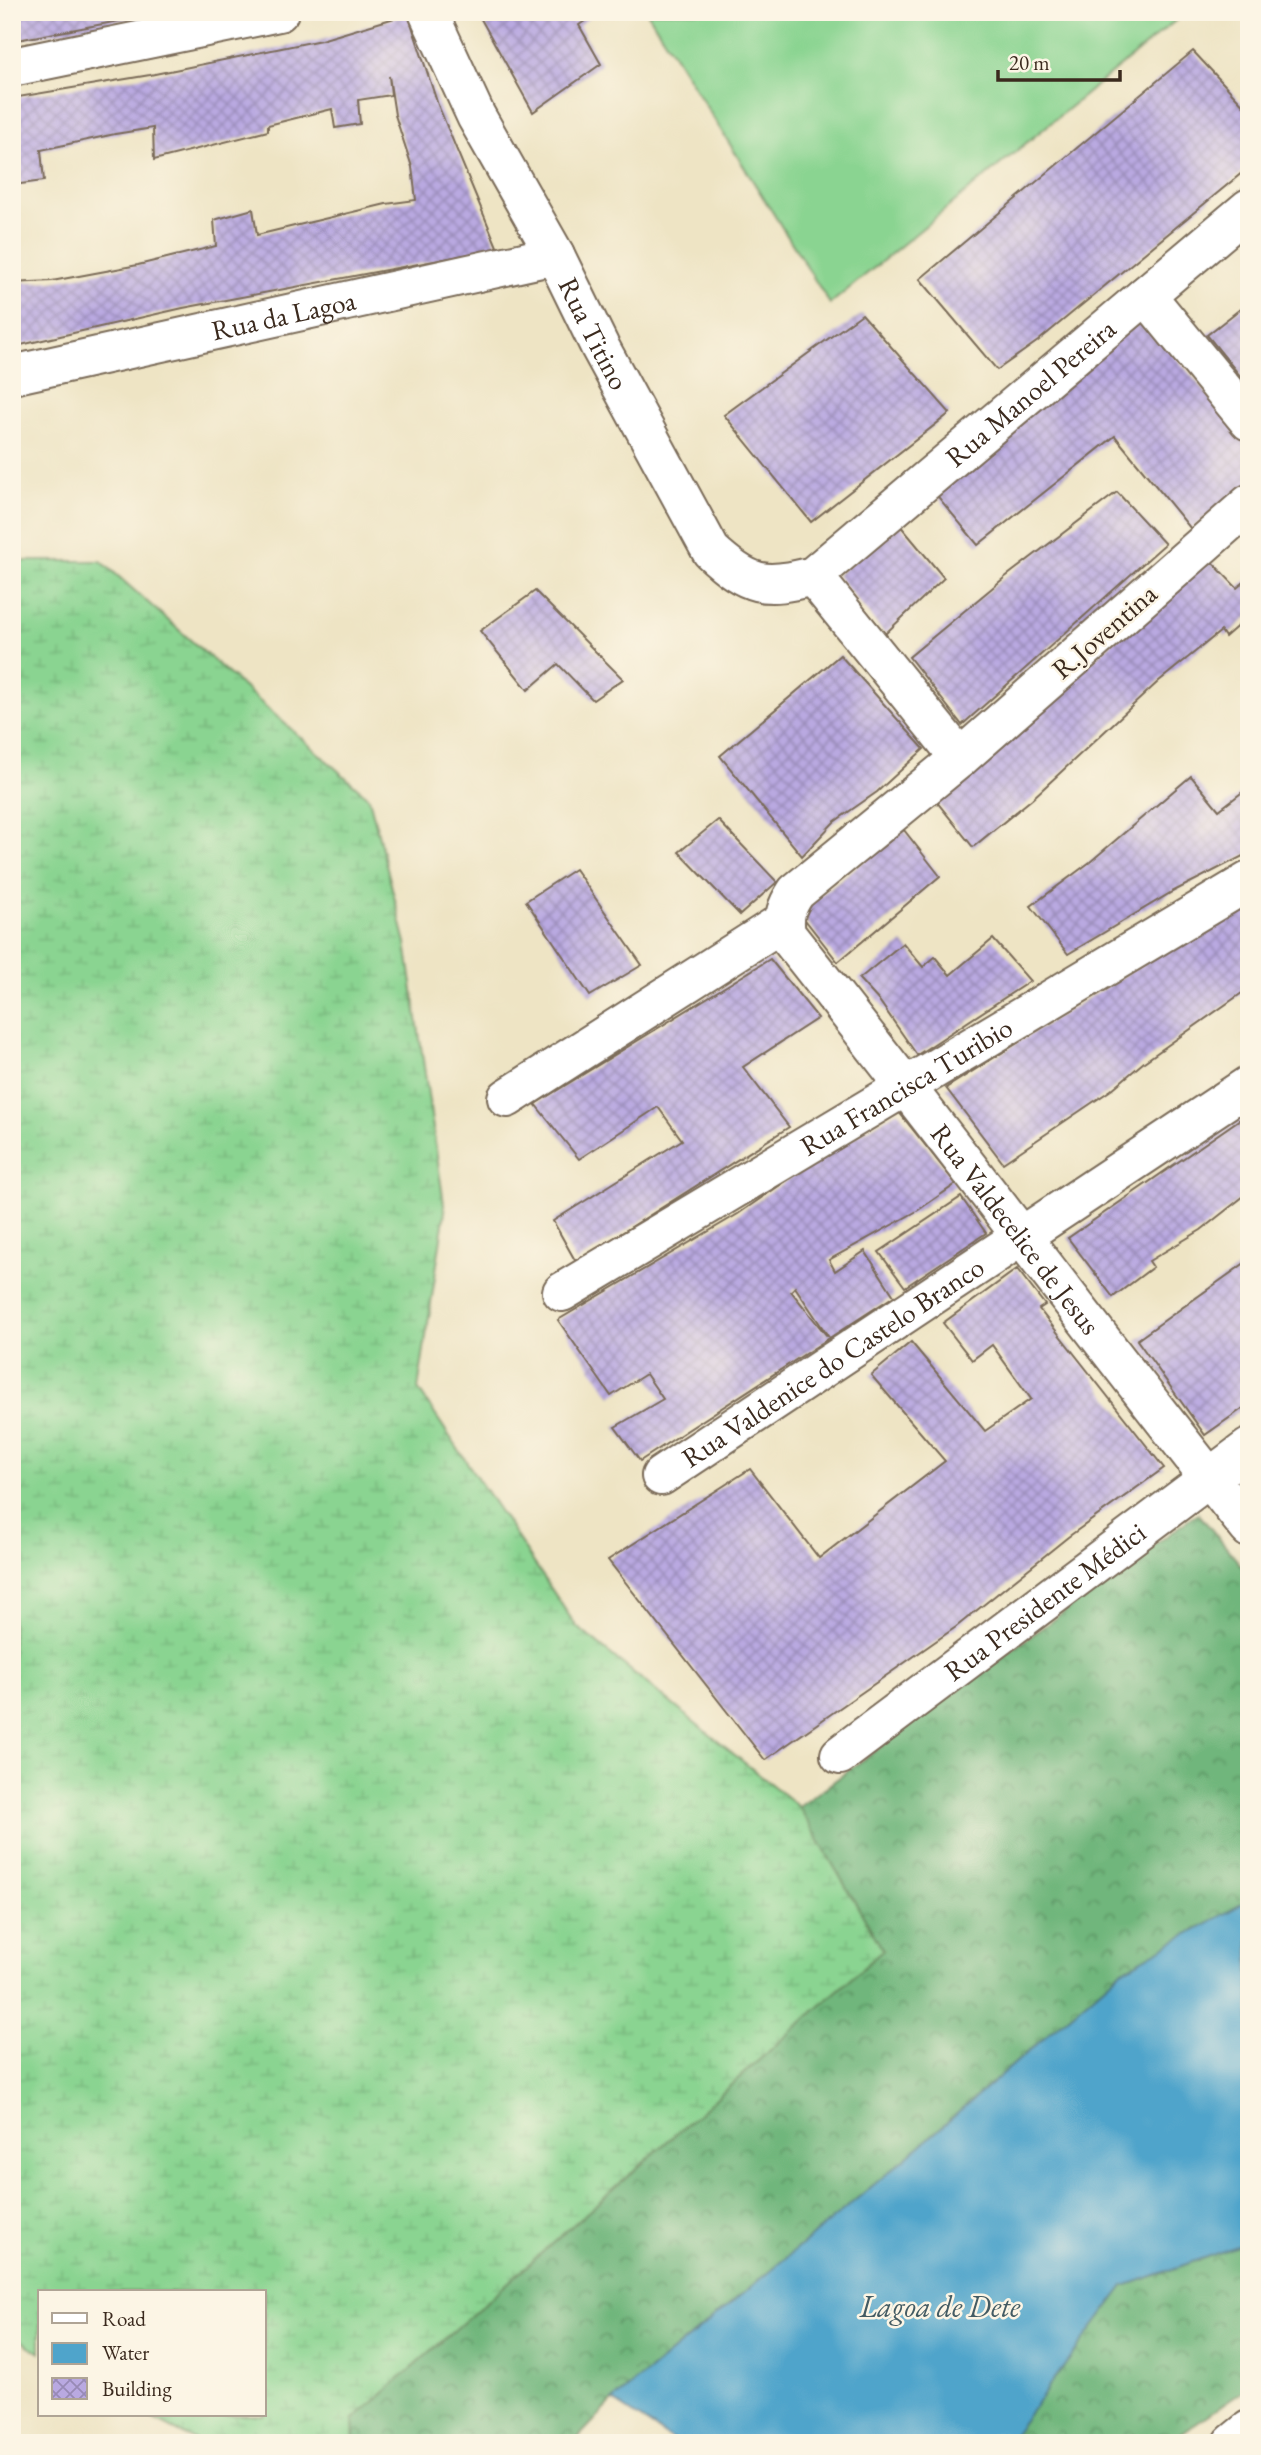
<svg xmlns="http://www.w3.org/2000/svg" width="1261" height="2455" viewBox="0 0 1261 2455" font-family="'EB Garamond',serif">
<defs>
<pattern id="forest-crowns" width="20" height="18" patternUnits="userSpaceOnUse" patternTransform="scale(1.75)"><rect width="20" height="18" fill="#6fb67b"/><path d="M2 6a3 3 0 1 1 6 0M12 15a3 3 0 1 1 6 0" fill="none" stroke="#5c9464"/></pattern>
<pattern id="wetland-marsh" width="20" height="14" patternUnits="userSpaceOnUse" patternTransform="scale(1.75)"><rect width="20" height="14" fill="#8ad491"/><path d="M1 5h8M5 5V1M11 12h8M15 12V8" fill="none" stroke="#78b67d"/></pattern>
<pattern id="building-cross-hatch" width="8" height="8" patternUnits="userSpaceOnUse" patternTransform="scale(1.75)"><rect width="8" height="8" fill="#b9a9e1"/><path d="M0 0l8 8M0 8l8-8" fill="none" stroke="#988ab6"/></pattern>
</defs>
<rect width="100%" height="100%" fill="#fcf5e5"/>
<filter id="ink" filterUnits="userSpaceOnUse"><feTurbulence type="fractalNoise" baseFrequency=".0143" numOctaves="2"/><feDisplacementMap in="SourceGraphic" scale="14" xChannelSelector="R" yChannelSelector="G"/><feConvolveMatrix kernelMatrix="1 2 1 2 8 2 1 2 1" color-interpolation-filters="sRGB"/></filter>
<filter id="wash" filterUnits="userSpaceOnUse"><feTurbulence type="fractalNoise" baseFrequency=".00686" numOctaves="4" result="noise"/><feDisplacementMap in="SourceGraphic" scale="28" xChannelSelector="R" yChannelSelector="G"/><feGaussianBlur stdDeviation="1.57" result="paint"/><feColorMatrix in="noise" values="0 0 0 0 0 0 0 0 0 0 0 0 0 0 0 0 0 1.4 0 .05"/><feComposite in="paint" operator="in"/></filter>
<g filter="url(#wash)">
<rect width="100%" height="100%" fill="#eee4c4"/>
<polygon fill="#8ad491" stroke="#627f58" stroke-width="2" points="647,12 1186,12 830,304"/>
<g fill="url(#forest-crowns)" stroke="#55704c" stroke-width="2">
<polygon points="1198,1513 1249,1575 1249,1900 1121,1971 906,2158 613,2401 573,2443 354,2443 353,2420 883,1950 799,1807"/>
<polygon points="1249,2242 1249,2386 1167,2443 1007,2443 1124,2286"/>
</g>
<polygon fill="url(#wetland-marsh)" stroke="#627f58" stroke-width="2" points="12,561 101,561 369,798 406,943 445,1211 418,1389 576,1626 799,1807 883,1950 353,2420 354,2443 201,2443 146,2415 264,2415 264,2292 40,2292 40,2353 12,2335"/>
<polygon fill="#4fa4cb" stroke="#456774" stroke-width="2" points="1249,1900 1249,2242 1124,2286 1007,2443 677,2443 613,2401 906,2158 1121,1971"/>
<g id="blocks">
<g fill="url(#building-cross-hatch)" fill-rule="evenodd">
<polygon points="12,12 162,12 162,13 12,41"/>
<polygon points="477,12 598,12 579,25 601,64 533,112"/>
<polygon points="408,14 438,105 498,249 183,308 12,347 12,283 52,281 138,265 216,246 214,220 253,209 257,235 386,204 416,200 412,167 395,115 389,76 391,95 358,100 360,124 335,128 332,109 268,125 268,131 154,160 153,128 115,134 41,150 44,181 12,185 12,98 150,75 321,40"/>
<polygon points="1193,51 1249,111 1249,167 1038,341 997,370 920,279"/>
<polygon points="1249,302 1249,387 1207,335"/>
<polygon points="862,314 950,413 811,522 724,415"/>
<polygon points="1142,318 1249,443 1249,483 1191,529 1115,436 978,545 934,492"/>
<polygon points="1117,492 1165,544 962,725 909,657 1004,578"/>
<polygon points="899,524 944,578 885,634 837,575"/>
<polygon points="1207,557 1237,588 1249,578 1249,616 1225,637 1221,631 1159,681 1032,799 973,847 937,802"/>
<polygon points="535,591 623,679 593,700 558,664 528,690 480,631"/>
<polygon points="840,655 924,749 877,792 834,822 802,856 720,756"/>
<polygon points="1191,776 1219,810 1249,787 1249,853 1172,892 1068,954 1031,906 1090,862"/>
<polygon points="718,820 777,882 740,915 679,852"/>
<polygon points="904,830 940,876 838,962 799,912"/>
<polygon points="575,869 642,965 590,996 526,901"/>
<polygon points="1249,897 1249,988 1144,1062 1111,1090 1003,1163 946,1088"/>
<polygon points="993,939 1030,981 917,1055 880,1002 859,979 903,943 923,967 935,957 950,975"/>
<polygon points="770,959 818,1018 743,1067 789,1127 576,1262 553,1221 682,1140 658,1107 579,1159 535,1104"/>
<path d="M898 1111 956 1184 917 1211 829 1260 835 1271 865 1251 894 1296 640 1461 615 1427 663 1399 646 1374 611 1396 558 1320 738 1214 815 1161ZM795 1287 828 1336H827L791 1291Z"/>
<polygon points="1249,1113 1249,1192 1201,1230 1149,1261 1153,1267 1113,1297 1068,1238"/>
<polygon points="961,1197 986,1233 905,1287 879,1252"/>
<polygon points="1249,1260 1249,1404 1205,1435 1137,1340"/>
<polygon points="1017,1269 1045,1305 1039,1309 1164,1468 1068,1537 956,1627 765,1760 608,1560 750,1469 819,1558 945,1461 871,1375 911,1342 985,1431 1031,1399 992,1345 972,1360 943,1323"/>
</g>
</g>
</g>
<g filter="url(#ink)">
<use href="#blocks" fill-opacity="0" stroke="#7a6b58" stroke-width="2"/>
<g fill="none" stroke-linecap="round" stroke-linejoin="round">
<defs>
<g id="minor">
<path id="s1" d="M428 12 476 116 555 255 600 347 711 551C749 586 764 589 813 576L1249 208"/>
<polyline points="12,67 279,12"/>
<polyline points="1146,295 1249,421"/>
<path id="s2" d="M12 375 555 255"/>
<path id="s3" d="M1249 504 960 758 796 892C786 907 783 916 786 934 942 1130 1092 1331 1249 1528"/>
<polyline points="813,576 960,758"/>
<polyline points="507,1098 784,921"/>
<path id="s4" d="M562 1292 1249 881"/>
<path id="s5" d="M661 1476 1249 1085"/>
<path id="s6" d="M840 1755 1249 1448"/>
</g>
<polyline id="major" points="1233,2443 1249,2430"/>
</defs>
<use href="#minor" stroke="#7a6b58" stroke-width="42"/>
<use href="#major" stroke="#7a6b58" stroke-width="42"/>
<use href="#minor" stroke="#fff" stroke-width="38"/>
<use href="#major" stroke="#fff" stroke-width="38"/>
</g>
</g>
<g text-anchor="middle" stroke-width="5" stroke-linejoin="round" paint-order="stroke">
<g font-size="28" fill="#3b2a1e" stroke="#fcf5e5">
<text dy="10" stroke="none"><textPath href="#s2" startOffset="278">Rua da Lagoa</textPath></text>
<text dy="10" stroke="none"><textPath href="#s1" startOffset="362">Rua Titino</textPath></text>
<text dy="10" stroke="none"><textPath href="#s1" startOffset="1006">Rua Manoel Pereira</textPath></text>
<text transform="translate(1104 631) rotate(-41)" y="10">R.Joventina</text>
<text dy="10" stroke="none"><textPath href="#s4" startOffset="401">Rua Francisca Turibio</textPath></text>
<text dy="10" stroke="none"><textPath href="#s3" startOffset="1015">Rua Valdecelice de Jesus</textPath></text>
<text dy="10" stroke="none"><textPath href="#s5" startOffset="206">Rua Valdenice do Castelo Branco</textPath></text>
<text dy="10" stroke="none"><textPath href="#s6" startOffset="256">Rua Presidente Médici</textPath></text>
</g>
<g font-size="30" font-style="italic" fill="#435b63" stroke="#fcf5e5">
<text x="940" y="2317">Lagoa de Dete</text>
</g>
</g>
<rect width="1261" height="2455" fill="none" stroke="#fcf5e5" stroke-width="42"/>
<rect x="38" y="2290" width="228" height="126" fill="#fcf5e5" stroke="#afa495" stroke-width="2"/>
<rect x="52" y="2313" width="35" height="10" fill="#ffffff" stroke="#afa495" stroke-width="2"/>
<text x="102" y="2326" font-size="21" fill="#3b2a1e">Road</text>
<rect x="52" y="2343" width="35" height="21" fill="#4fa4cb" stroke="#afa495" stroke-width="2"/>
<text x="102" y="2360" font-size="21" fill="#3b2a1e">Water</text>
<rect x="52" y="2378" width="35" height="21" fill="url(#building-cross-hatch)" stroke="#afa495" stroke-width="2"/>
<text x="102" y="2396" font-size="21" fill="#3b2a1e">Building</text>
<path d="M998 70v10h122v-10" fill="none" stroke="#3b2a1e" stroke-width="3.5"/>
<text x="1009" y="70" font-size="21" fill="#3b2a1e" stroke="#fcf5e5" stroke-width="5" paint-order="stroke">20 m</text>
</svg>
